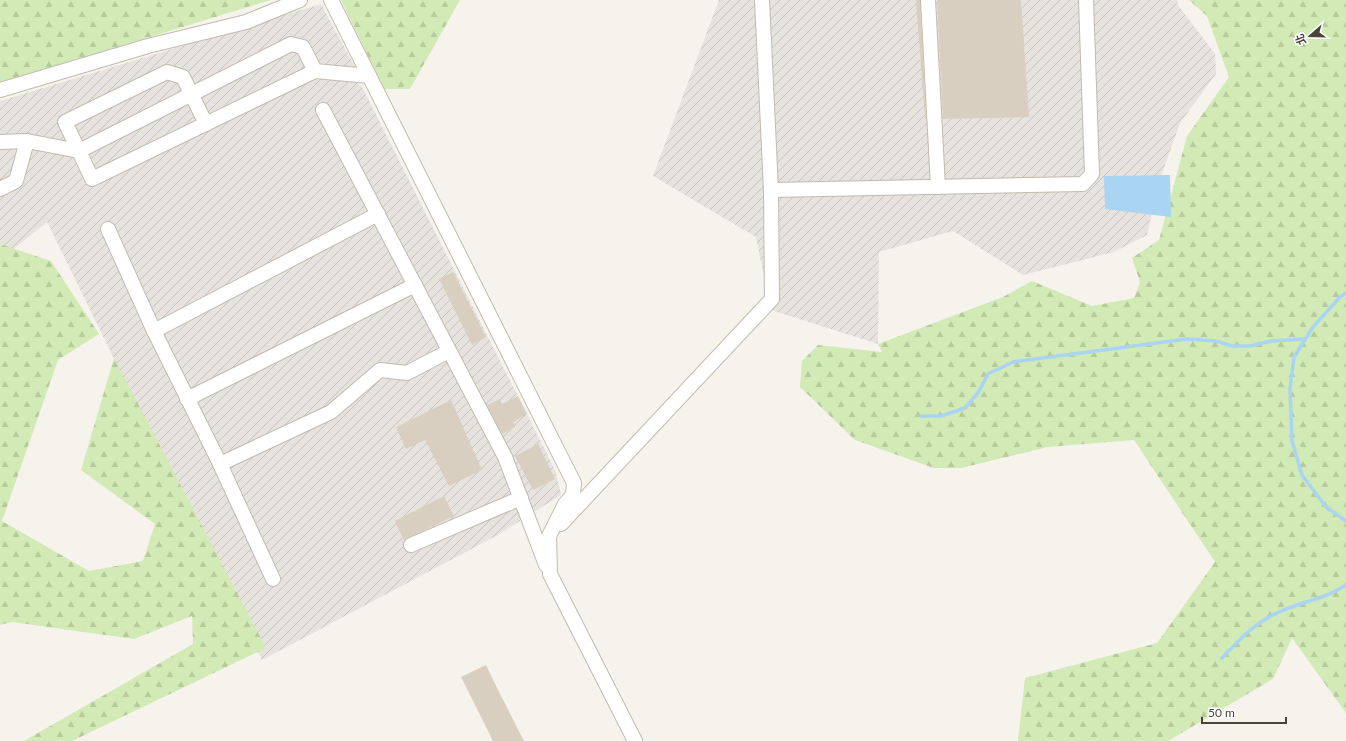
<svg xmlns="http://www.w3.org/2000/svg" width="1346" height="741" viewBox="0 0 1346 741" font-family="Lato,'Noto Sans TC',sans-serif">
<defs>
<pattern id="industrial-furrows" width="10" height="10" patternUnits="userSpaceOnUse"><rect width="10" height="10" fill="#e6e2dd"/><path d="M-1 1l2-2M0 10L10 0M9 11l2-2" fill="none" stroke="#c7c3be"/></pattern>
<pattern id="forest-firs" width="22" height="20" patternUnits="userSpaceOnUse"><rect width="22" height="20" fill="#d2eab5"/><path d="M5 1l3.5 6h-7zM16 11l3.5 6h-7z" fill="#b6ca9c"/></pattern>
</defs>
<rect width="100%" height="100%" fill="#f6f3ec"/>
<g fill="url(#industrial-furrows)">
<polygon points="719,0 1177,0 1178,5 1215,54 1216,74 1180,123 1159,182 1147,235 1114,252 1023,275 953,231 879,252 878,344 771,310 756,237 653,176"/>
<polygon points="321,4 356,69 347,74 362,87 555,470 561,495 496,536 262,660 47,222 0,260 0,101"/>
</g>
<g fill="url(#forest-firs)">
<polygon points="0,0 271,0 0,83"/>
<polygon points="341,0 460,0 410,89 384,89"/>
<polygon points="1189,0 1346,0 1346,713 1292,638 1273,679 1168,741 1018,741 1025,678 1157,643 1215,562 1134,440 1048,447 961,468 934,468 855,440 800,387 802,361 818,345 882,352 878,344 1003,297 1032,281 1092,306 1134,298 1140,282 1132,258 1159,240 1187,136 1229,77 1207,16"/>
<polygon points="0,244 51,261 99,334 58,360 2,521 89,571 143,561 155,524 81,470 114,358 266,648 72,741 24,741 193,644 192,616 134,639 12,622 0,625"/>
</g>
<polygon fill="#a9d4f2" points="1170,175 1171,217 1105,209 1104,176"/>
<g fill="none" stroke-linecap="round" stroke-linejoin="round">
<g stroke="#a9d4f2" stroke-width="3.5">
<polyline points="1346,293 1340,297 1313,327 1294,357 1290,389 1292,441 1302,475 1326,507 1346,521"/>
<polyline points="921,416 941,416 965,408 978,393 988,374 1013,362 1187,339 1216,341 1232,346 1250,346 1271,341 1305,339"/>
<path d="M1222 658C1241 638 1251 626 1277 613 1299 602 1326 599 1346 585"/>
</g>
</g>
<g fill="#d8cfc1">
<polygon points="916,0 920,0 926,119 925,119"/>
<polygon points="937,0 1021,0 1029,117 943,119"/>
<polygon points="453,272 486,337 472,345 439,279"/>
<polygon points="518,396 527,414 513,422 515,427 502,434 487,405 500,399 502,404"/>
<polygon points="451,400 482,470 449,486 425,440 406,449 396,427"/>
<polygon points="538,444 555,479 533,490 515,456"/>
<polygon points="444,496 454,516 404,540 395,521"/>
<polygon points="486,665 498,690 524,741 493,741 461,677"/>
</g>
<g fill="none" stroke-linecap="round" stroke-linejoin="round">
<defs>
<g id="minor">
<polyline points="331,0 574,483 573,495 565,504 549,536 550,574 635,741"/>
<polyline points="928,0 938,187"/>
<polyline points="315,71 303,47 291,44 79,151 92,179 315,71 369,76"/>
<polyline points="0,90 148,46 246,22 300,0"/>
<polyline points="323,110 505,457 546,565"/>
<polyline points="0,142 27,141 79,151"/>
<polyline points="79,151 65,122 167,72 183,77 206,124"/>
<polyline points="0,189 16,181 27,141"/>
<polyline points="771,190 1083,184 1092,174 1086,0"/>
<polyline points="108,229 154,331 378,214"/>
<polyline points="154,331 220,464 273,579"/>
<polyline points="187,399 415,285"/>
<polyline points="220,464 331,412 380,370 407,373 449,351"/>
<polyline points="561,524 772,299 771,190 762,0"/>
<polyline points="411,545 521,498"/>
</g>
</defs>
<use href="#minor" stroke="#c2bbae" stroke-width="16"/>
<use href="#minor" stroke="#fff" stroke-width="14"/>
</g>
<g transform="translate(1310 36) rotate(250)" stroke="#ffffff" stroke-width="3" paint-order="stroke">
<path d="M0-3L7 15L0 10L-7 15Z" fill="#4b4439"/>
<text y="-6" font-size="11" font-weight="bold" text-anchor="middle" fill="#4b4439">北</text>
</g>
<path d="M1202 717v6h84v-6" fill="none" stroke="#4b4439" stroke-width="2"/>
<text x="1208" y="717" font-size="12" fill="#4b4439" stroke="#ffffff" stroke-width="3" paint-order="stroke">50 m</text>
</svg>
